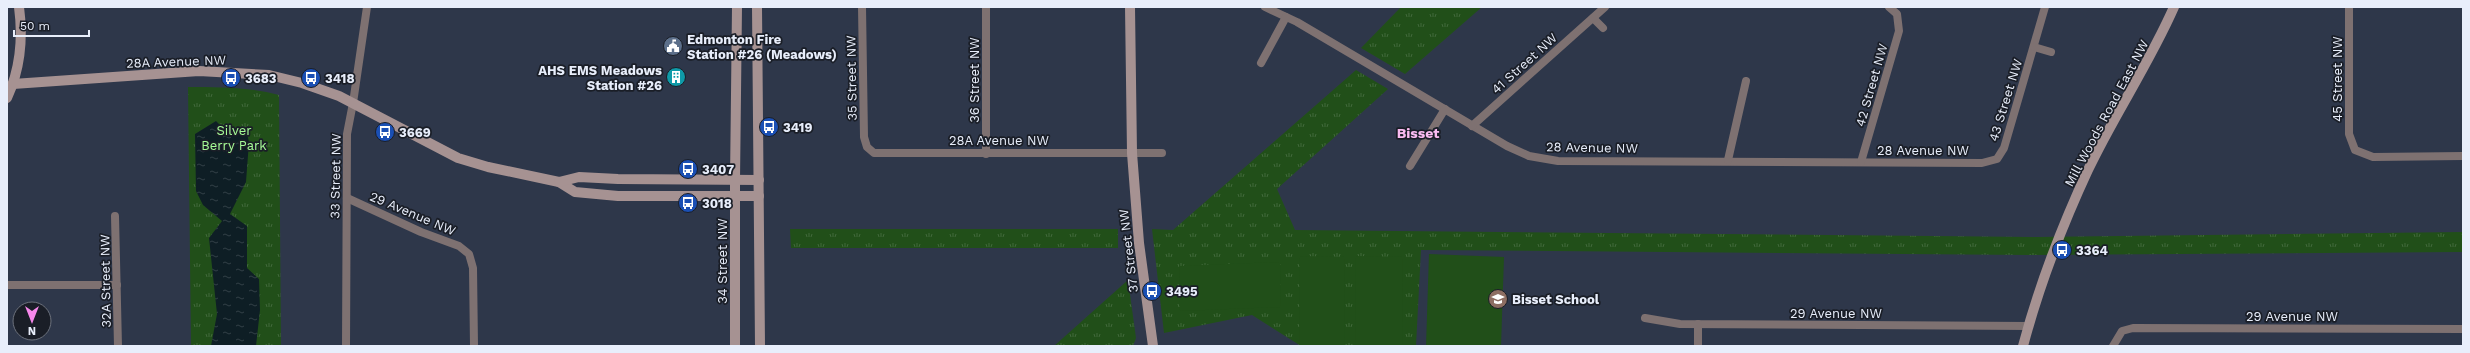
<svg xmlns="http://www.w3.org/2000/svg" width="2470" height="353" viewBox="0 0 2470 353" font-family="'Work Sans',sans-serif">
<defs>
<pattern id="park-tufts" width="24" height="20" patternUnits="userSpaceOnUse"><rect width="24" height="20" fill="#214f19"/><path d="M3 7l-1-3M5 7V3M7 7l1-3M15 17l-1-3M17 17v-4M19 17l1-3" fill="none" stroke="#41693b"/></pattern>
<pattern id="water-ripples" width="26" height="14" patternUnits="userSpaceOnUse"><rect width="26" height="14" fill="#0e1e25"/><path d="M2 4q2-2 4 0t4 0M15 11q2-2 4 0t4 0" fill="none" stroke="#313f46"/></pattern>
</defs>
<rect width="100%" height="100%" fill="#2e374a"/>
<g fill="url(#park-tufts)">
<polygon points="1401,7 1482,7 1405,74 1361,48"/>
<polygon points="1356,70 1388,89 1277,189 1295,230 2036,237 2463,232 2463,252 2029,255 1421,250 1416,346 1301,346 1252,315 1164,333 1152,229 1173,230"/>
<path d="M188 87C219 87 248 87 279 95L281 346H191Z"/>
<polygon points="790,229 1118,229 1118,248 791,248"/>
<polygon points="1128,280 1136,338 1133,346 1054,346"/>
</g>
<g fill="#214f19">
<polygon points="1429,254 1504,257 1501,346 1426,346"/>
<polygon points="1300,256 1345,257 1344,346 1299,346"/>
<polygon points="1356,256 1403,257 1402,346 1355,346"/>
<polygon points="1280,262 1281,307 1180,311 1179,266"/>
</g>
<polygon fill="url(#water-ripples)" points="216,121 222,127 246,129 249,142 246,182 230,214 247,226 247,268 259,279 260,310 256,346 211,346 217,314 209,238 222,221 203,205 196,191 195,134"/>
<g fill="none" stroke-linecap="round" stroke-linejoin="round">
<g stroke="#7e7171" stroke-width="8">
<polyline points="862,7 864,137 867,147 874,153 1162,153"/>
<polyline points="986,7 986,154"/>
<polyline points="1265,7 1297,22 1507,146 1529,156 1558,161 1982,163 1997,159 2004,148 2045,7"/>
<polyline points="2349,7 2349,134 2355,150 2373,157 2463,156"/>
<polyline points="1593,18 1603,28"/>
<polyline points="2034,47 2051,52"/>
<polyline points="1261,63 1286,17"/>
<polyline points="1472,126 1605,7"/>
<polyline points="1728,160 1746,81"/>
<polyline points="1861,162 1899,31 1897,14 1889,7"/>
<polyline points="1410,166 1445,109"/>
<polyline points="347,198 421,232 459,246 469,254 473,268 474,346"/>
<polyline points="115,216 118,346"/>
<polyline points="7,285 117,285"/>
<polyline points="1645,318 1680,324 2029,326"/>
<polyline points="346,346 347,134 353,103 367,7"/>
<polyline points="1698,346 1698,324"/>
<polyline points="2113,346 2122,331 2133,328 2463,329"/>
</g>
<g stroke="#a69292" stroke-width="10">
<polyline points="757,7 760,346"/>
<polyline points="1130,7 1132,153 1139,243 1153,346"/>
<polyline points="13,84 199,71 269,75 302,83 339,96 458,158 488,167 559,182 575,192 618,196 759,196"/>
<path d="M7 98C20 70 23 37 19 7"/>
<polyline points="559,182 579,177 618,179 759,180"/>
<polyline points="735,346 735,180 737,7"/>
<path d="M2023 346C2039 286 2062 226 2088 170 2114 115 2149 64 2174 7"/>
</g>
</g>
<defs>
<symbol id="civic-disc" viewBox="-11 -11 22 22"><circle r="9.5" fill="#5c6f8a" stroke="#1a1e27"/><path d="M-.6-6.5H3V-4.5H.6V-3L4-1V1h2V6H-6V1h2V-1L-.6-3ZM-1.2 2.5V6h2.4V2.5Z" fill="#fff"/></symbol>
<symbol id="building-disc" viewBox="-11 -11 22 22"><circle r="9.5" fill="#0f9aa8" stroke="#1a1e27"/><path d="M-4-6H4V6H1V3H-1V6H-4ZM-2.5-4.3h1.7v1.8h-1.7ZM.8-4.3h1.7v1.8H.8ZM-2.5-1h1.7V.8h-1.7ZM.8-1h1.7V.8H.8Z" fill="#fff"/></symbol>
<symbol id="bus-disc" viewBox="-11 -11 22 22"><circle r="9.5" fill="#1a4fb4" stroke="#1a1e27"/><path d="M-5-6H5V4H4V6H2V4H-2V6H-4V4H-5ZM-3.5-4V0h7V-4ZM-3.5 1.2v1.5H-2V1.2ZM2 1.2v1.5H3.5V1.2Z" fill="#fff"/></symbol>
<symbol id="school-disc" viewBox="-11 -11 22 22"><circle r="9.5" fill="#8d6e63" stroke="#1a1e27"/><path d="M0-5L7-2L0 1L-7-2ZM-4 1L0 2.5L4 1V4Q0 6-4 4Z" fill="#fff"/></symbol>
</defs>
<g fill-rule="evenodd">
<use href="#civic-disc" x="662" y="35" width="22" height="22"/>
<use href="#building-disc" x="665" y="66" width="22" height="22"/>
<use href="#bus-disc" x="220" y="67" width="22" height="22"/>
<use href="#bus-disc" x="300" y="67" width="22" height="22"/>
<use href="#bus-disc" x="758" y="116" width="22" height="22"/>
<use href="#bus-disc" x="374" y="121" width="22" height="22"/>
<use href="#bus-disc" x="677" y="158" width="22" height="22"/>
<use href="#bus-disc" x="677" y="192" width="22" height="22"/>
<use href="#bus-disc" x="2051" y="239" width="22" height="22"/>
<use href="#bus-disc" x="1141" y="280" width="22" height="22"/>
<use href="#school-disc" x="1487" y="288" width="22" height="22"/>
</g>
<g text-anchor="middle" stroke-width="3.5" stroke-linejoin="round" paint-order="stroke">
<g font-size="13" font-weight="bold" fill="#e8eefb" stroke="#1a1e27" text-anchor="start">
<text x="687" y="44">Edmonton Fire<tspan x="687" dy="15">Station #26 (Meadows)</tspan></text>
<text x="662" y="75" text-anchor="end">AHS EMS Meadows<tspan x="662" dy="15">Station #26</tspan></text>
<text x="245" y="83">3683</text>
<text x="325" y="83">3418</text>
<text x="783" y="132">3419</text>
<text x="399" y="137">3669</text>
<text x="702" y="174">3407</text>
<text x="702" y="208">3018</text>
<text x="2076" y="255">3364</text>
<text x="1166" y="296">3495</text>
<text x="1512" y="304">Bisset School</text>
</g>
<g font-size="13" fill="#e8eefb" stroke="#1a1e27">
<text transform="translate(176 61) rotate(-2)" y="5">28A Avenue NW</text>
<text transform="translate(1524 63) rotate(-42)" y="5">41 Street NW</text>
<text transform="translate(851 78) rotate(-91)" y="5">35 Street NW</text>
<text transform="translate(2337 79) rotate(-90)" y="5">45 Street NW</text>
<text transform="translate(974 80) rotate(-90)" y="5">36 Street NW</text>
<text transform="translate(1871 85) rotate(-74)" y="5">42 Street NW</text>
<text transform="translate(2005 100) rotate(-73)" y="5">43 Street NW</text>
<text transform="translate(2106 113) rotate(-62)" y="5">Mill Woods Road East NW</text>
<text x="999" y="145">28A Avenue NW</text>
<text transform="translate(1592 147) rotate(1)" y="5">28 Avenue NW</text>
<text x="1923" y="155">28 Avenue NW</text>
<text transform="translate(335 176) rotate(-89)" y="5">33 Street NW</text>
<text transform="translate(413 213) rotate(23)" y="5">29 Avenue NW</text>
<text transform="translate(1128 251) rotate(-97)" y="5">37 Street NW</text>
<text transform="translate(722 261) rotate(-90)" y="5">34 Street NW</text>
<text transform="translate(105 281) rotate(-91)" y="5">32A Street NW</text>
<text x="1836" y="318">29 Avenue NW</text>
<text x="2292" y="321">29 Avenue NW</text>
</g>
<g font-size="13" fill="#a6fb97" stroke="#1a1e27">
<text x="234" y="135">Silver<tspan x="234" dy="15">Berry Park</tspan></text>
</g>
<g font-size="14" font-weight="bold" fill="#fabbf1" stroke="#1a1e27">
<text x="1418" y="138">Bisset</text>
</g>
</g>
<rect width="2470" height="353" fill="none" stroke="#e8eefb" stroke-width="16"/>
<g transform="translate(32 321) rotate(180)"><circle r="19" fill="#1a1e27" stroke="#6c717c"/>
<path d="M0-3L7 15L0 10L-7 15Z" fill="#f788ec"/>
<text y="-6" font-size="11" font-weight="bold" text-anchor="middle" fill="#e8eefb">N</text>
</g>
<path d="M14 30v6h75v-6" fill="none" stroke="#e8eefb" stroke-width="2"/>
<text x="20" y="30" font-size="12" fill="#e8eefb" stroke="#1a1e27" stroke-width="3" paint-order="stroke">50 m</text>
</svg>
